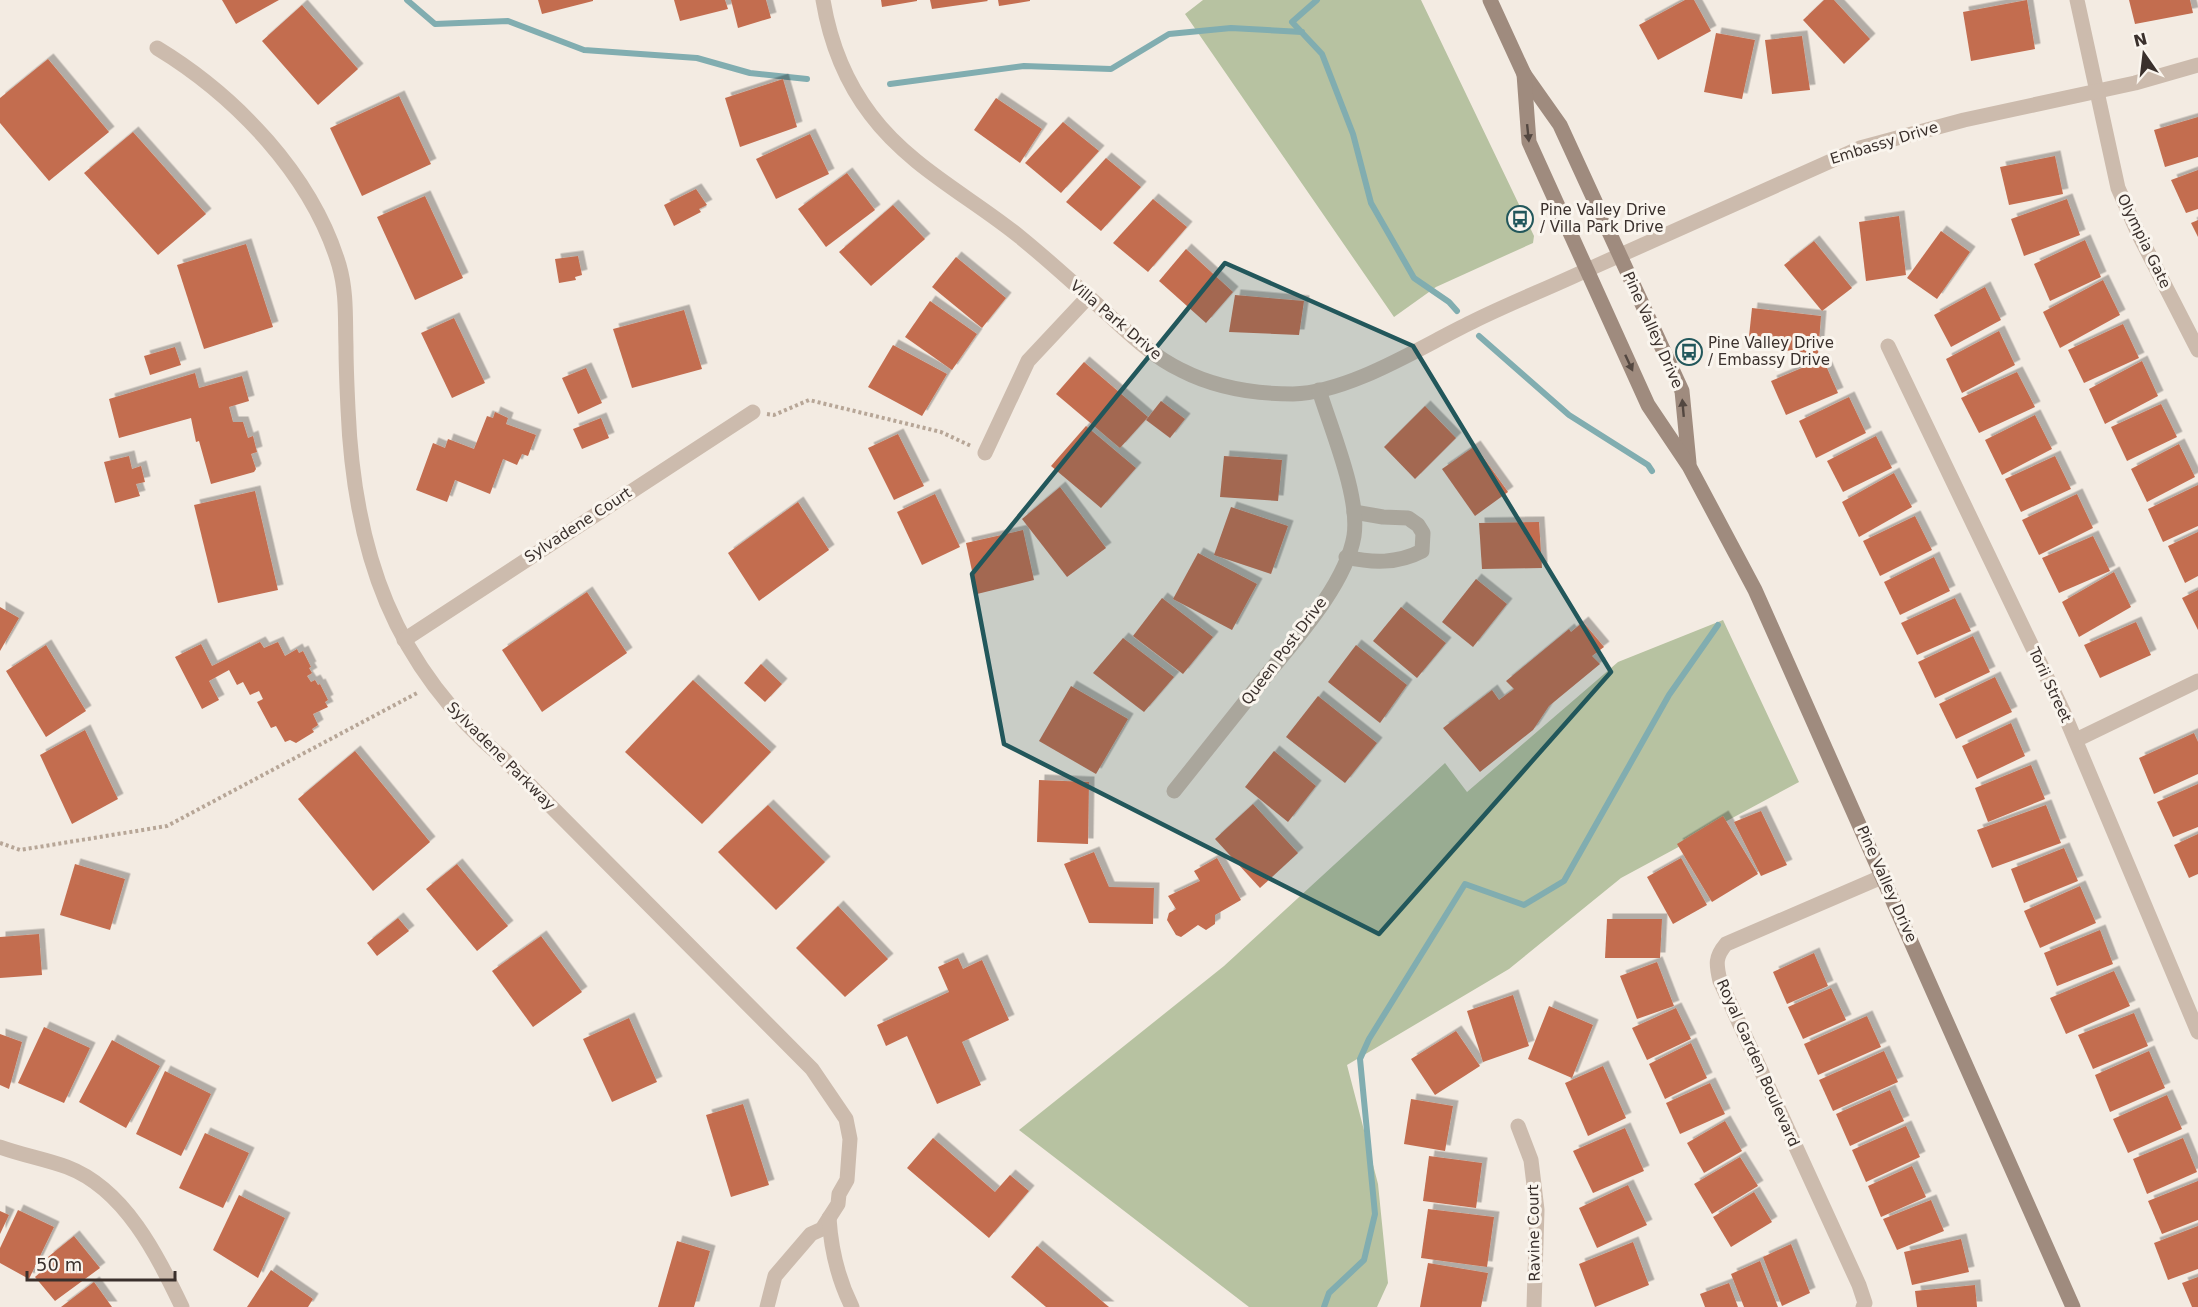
<svg xmlns="http://www.w3.org/2000/svg" width="2198" height="1307" viewBox="0 0 2198 1307" font-family="'DejaVu Sans',sans-serif">
<defs>
<filter id="shadow"><feDropShadow dx="5.5" dy="-5.5" stdDeviation="0" flood-color="#0004"/></filter>
</defs>
<rect width="100%" height="100%" fill="#f3ebe2"/>
<g fill="#b7c2a1">
<polygon points="1203,0 1421,0 1534,236 1533,243 1436,287 1394,317 1185,14"/>
<polygon points="1723,620 1799,782 1621,878 1509,969 1347,1065 1378,1184 1388,1283 1377,1307 1249,1307 1019,1130 1224,966 1445,763 1467,792 1618,662"/>
</g>
<g fill="none" stroke-linecap="round" stroke-linejoin="round">
<g stroke="#81adb0" stroke-width="6">
<polyline points="407,0 435,24 508,21 584,50 697,58 750,73 807,79"/>
<polyline points="1317,0 1292,22 1322,54 1353,134 1371,203 1414,278 1449,302 1457,311"/>
<polyline points="890,84 1024,66 1111,69 1169,34 1231,28 1302,32"/>
<polyline points="1479,336 1569,415 1648,465 1652,471"/>
<polyline points="1324,1307 1329,1293 1364,1260 1375,1214 1360,1059 1369,1039 1465,884 1524,905 1564,881 1669,695 1718,625"/>
</g>
</g>
<g fill="#c36d50" filter="url(#shadow)">
<polygon points="222,0 279,0 236,24"/>
<polygon points="538,0 593,0 593,1 542,14"/>
<polygon points="674,0 725,0 728,9 680,21"/>
<polygon points="731,0 766,0 771,18 738,28"/>
<polygon points="881,0 917,0 917,1 882,7"/>
<polygon points="930,0 987,0 988,1 932,9"/>
<polygon points="998,0 1030,0 1030,1 999,6"/>
<polygon points="1685,0 1694,0 1711,31 1658,60 1639,25"/>
<polygon points="1824,0 1834,0 1870,39 1844,64 1803,20"/>
<polygon points="2027,0 2035,49 1971,61 1963,12"/>
<polygon points="2129,0 2190,0 2193,13 2135,24"/>
<polygon points="302,5 358,69 318,105 262,41"/>
<polygon points="1716,33 1755,40 1742,99 1704,92"/>
<polygon points="1802,36 1810,90 1772,94 1765,40"/>
<polygon points="48,59 109,132 49,181 0,123 0,98"/>
<polygon points="783,79 797,127 740,147 725,98"/>
<polygon points="399,96 431,164 362,196 330,128"/>
<polygon points="996,98 1042,129 1020,163 974,130"/>
<polygon points="2198,117 2198,157 2165,167 2154,130"/>
<polygon points="1063,122 1099,151 1061,193 1025,163"/>
<polygon points="133,132 206,214 158,255 84,173"/>
<polygon points="810,134 829,174 776,199 756,159"/>
<polygon points="2055,156 2063,194 2009,205 2000,167"/>
<polygon points="1106,158 1141,187 1101,231 1066,202"/>
<polygon points="2198,170 2198,209 2186,213 2171,180"/>
<polygon points="847,173 875,210 826,247 798,209"/>
<polygon points="696,189 707,205 699,209 701,212 674,226 664,205"/>
<polygon points="425,196 463,278 415,300 377,217"/>
<polygon points="1153,199 1187,227 1148,272 1113,243"/>
<polygon points="2067,199 2080,235 2024,256 2011,219"/>
<polygon points="893,205 925,239 871,286 839,252"/>
<polygon points="1899,216 1906,275 1866,281 1859,222"/>
<polygon points="2198,220 2198,237 2191,223"/>
<polygon points="1941,231 1970,252 1937,299 1907,278"/>
<polygon points="2085,240 2101,277 2050,301 2034,264"/>
<polygon points="1814,241 1852,288 1822,311 1784,265"/>
<polygon points="246,244 273,327 204,349 177,265"/>
<polygon points="1186,249 1233,292 1206,323 1159,281"/>
<polygon points="578,256 582,275 575,277 576,280 559,283 555,259"/>
<polygon points="956,257 1006,298 982,328 932,287"/>
<polygon points="2103,280 2120,315 2060,348 2043,312"/>
<polygon points="1985,287 2001,320 1951,347 1934,315"/>
<polygon points="1235,295 1304,301 1299,335 1229,332"/>
<polygon points="930,301 977,334 952,370 905,337"/>
<polygon points="1752,308 1821,316 1818,354 1748,346"/>
<polygon points="684,310 702,369 632,388 613,329"/>
<polygon points="454,318 485,383 452,398 421,333"/>
<polygon points="2123,324 2139,358 2084,383 2068,350"/>
<polygon points="1999,331 2015,365 1962,393 1946,359"/>
<polygon points="893,345 947,374 922,416 868,387"/>
<polygon points="175,347 181,365 150,375 144,356"/>
<polygon points="1823,359 1838,393 1786,415 1771,381"/>
<polygon points="2142,361 2158,396 2105,424 2089,389"/>
<polygon points="1084,362 1148,417 1120,448 1056,394"/>
<polygon points="586,368 602,403 578,414 562,378"/>
<polygon points="2017,372 2035,407 1979,433 1961,398"/>
<polygon points="195,373 199,388 242,376 249,401 229,407 233,422 243,422 248,438 253,436 257,452 251,454 256,469 254,472 211,484 199,441 196,442 191,418 119,438 109,399"/>
<polygon points="1849,397 1866,433 1816,458 1799,421"/>
<polygon points="1161,401 1185,419 1170,438 1146,420"/>
<polygon points="2161,404 2177,437 2127,461 2111,427"/>
<polygon points="1425,406 1456,438 1415,479 1384,447"/>
<polygon points="495,412 508,418 506,424 536,435 528,456 522,454 517,465 503,459 490,494 455,480 447,502 416,490 433,443 445,448 448,439 474,449 487,416 493,418"/>
<polygon points="2035,415 2052,449 2002,475 1985,440"/>
<polygon points="601,418 609,438 582,449 573,429"/>
<polygon points="1086,426 1136,468 1101,508 1051,466"/>
<polygon points="898,434 924,486 894,500 868,448"/>
<polygon points="1876,436 1892,468 1843,492 1827,461"/>
<polygon points="2179,444 2195,477 2147,502 2131,469"/>
<polygon points="1475,446 1508,492 1475,516 1442,469"/>
<polygon points="129,456 132,469 141,466 145,482 136,484 140,496 115,503 104,462"/>
<polygon points="1224,456 1282,460 1278,501 1220,497"/>
<polygon points="2055,456 2071,489 2021,512 2005,479"/>
<polygon points="1894,473 1912,507 1859,537 1842,502"/>
<polygon points="2198,485 2198,526 2163,542 2148,509"/>
<polygon points="1060,487 1106,548 1067,577 1022,519"/>
<polygon points="255,491 278,590 218,603 194,505"/>
<polygon points="935,494 960,547 922,565 897,512"/>
<polygon points="2077,494 2093,528 2039,555 2022,520"/>
<polygon points="798,502 829,550 759,601 728,553"/>
<polygon points="1231,507 1288,526 1271,574 1214,555"/>
<polygon points="1915,516 1932,550 1880,576 1863,541"/>
<polygon points="1539,522 1542,568 1482,569 1479,523"/>
<polygon points="1023,530 1034,580 977,594 966,543"/>
<polygon points="2198,532 2198,576 2185,583 2168,546"/>
<polygon points="2093,536 2110,571 2059,593 2042,558"/>
<polygon points="1198,553 1257,584 1232,630 1173,599"/>
<polygon points="1934,557 1950,591 1900,615 1884,582"/>
<polygon points="2114,572 2131,607 2079,637 2062,602"/>
<polygon points="1476,579 1507,604 1473,647 1442,622"/>
<polygon points="2198,590 2198,630 2182,598"/>
<polygon points="587,592 627,653 542,712 502,650"/>
<polygon points="1162,598 1213,637 1183,674 1133,636"/>
<polygon points="1955,598 1971,631 1917,655 1901,623"/>
<polygon points="0,607 19,618 0,651"/>
<polygon points="1401,607 1446,643 1417,678 1373,641"/>
<polygon points="1583,622 1604,647 1592,656 1600,664 1549,706 1533,730 1480,772 1443,728 1492,690 1499,700 1514,689 1506,681 1569,629 1571,632"/>
<polygon points="2136,622 2151,655 2100,678 2084,645"/>
<polygon points="1973,636 1990,672 1935,698 1918,662"/>
<polygon points="1123,638 1174,677 1144,712 1093,673"/>
<polygon points="260,642 264,648 278,642 285,656 297,649 299,653 303,651 311,667 309,668 312,673 307,676 311,682 315,680 318,685 320,684 328,700 325,702 328,707 313,714 318,725 312,729 314,732 296,743 290,740 285,742 276,726 271,728 257,702 263,699 259,691 250,695 243,682 237,685 229,670 209,681 219,700 202,709 175,657 201,644 212,666"/>
<polygon points="46,645 86,711 46,737 6,671"/>
<polygon points="1356,645 1407,685 1380,723 1328,682"/>
<polygon points="761,664 782,684 765,702 744,683"/>
<polygon points="1995,677 2012,712 1956,739 1939,704"/>
<polygon points="693,680 771,752 702,824 625,752"/>
<polygon points="1071,686 1128,719 1096,774 1039,741"/>
<polygon points="1318,696 1377,743 1345,783 1286,737"/>
<polygon points="2011,723 2025,756 1977,779 1962,746"/>
<polygon points="85,730 118,799 72,824 40,755"/>
<polygon points="2194,733 2198,742 2198,774 2154,794 2139,758"/>
<polygon points="355,751 430,842 373,891 298,799"/>
<polygon points="1274,751 1316,786 1288,822 1245,787"/>
<polygon points="2031,765 2045,799 1988,822 1975,788"/>
<polygon points="1039,780 1089,782 1088,844 1037,842"/>
<polygon points="2198,784 2198,827 2173,837 2157,802"/>
<polygon points="1253,804 1298,853 1260,888 1215,839"/>
<polygon points="768,805 825,862 776,910 718,852"/>
<polygon points="2046,805 2061,843 1992,868 1977,830"/>
<polygon points="1761,811 1787,865 1761,876 1734,822"/>
<polygon points="1723,816 1758,874 1712,902 1677,844"/>
<polygon points="2198,834 2198,874 2189,878 2174,845"/>
<polygon points="2064,848 2078,881 2024,903 2011,869"/>
<polygon points="1094,852 1109,887 1154,888 1153,924 1089,923 1064,864"/>
<polygon points="1217,858 1241,900 1215,915 1215,924 1206,930 1198,925 1181,937 1176,935 1167,920 1169,913 1176,909 1168,896 1200,881 1194,871"/>
<polygon points="1681,858 1707,905 1673,924 1647,877"/>
<polygon points="75,864 125,879 110,930 60,915"/>
<polygon points="457,864 508,926 477,951 426,889"/>
<polygon points="2080,886 2096,923 2040,948 2024,911"/>
<polygon points="838,906 888,959 845,997 796,948"/>
<polygon points="398,918 409,931 377,956 367,943"/>
<polygon points="1607,919 1662,919 1660,958 1605,958"/>
<polygon points="2100,930 2113,964 2057,986 2044,953"/>
<polygon points="39,934 42,975 0,978 0,937"/>
<polygon points="541,936 582,992 533,1027 492,971"/>
<polygon points="1814,953 1828,986 1787,1004 1773,972"/>
<polygon points="958,958 963,969 982,960 1009,1020 962,1042 981,1085 937,1104 907,1036 886,1046 877,1025 949,992 938,967"/>
<polygon points="1657,962 1674,1006 1637,1019 1620,976"/>
<polygon points="2114,971 2130,1006 2066,1034 2050,998"/>
<polygon points="1831,988 1846,1020 1803,1039 1788,1007"/>
<polygon points="1513,995 1529,1046 1483,1062 1467,1011"/>
<polygon points="1549,1006 1593,1025 1572,1078 1528,1059"/>
<polygon points="1676,1008 1691,1039 1647,1060 1632,1028"/>
<polygon points="2134,1013 2148,1046 2093,1069 2078,1035"/>
<polygon points="1867,1016 1881,1047 1818,1075 1804,1044"/>
<polygon points="629,1018 657,1082 612,1102 583,1039"/>
<polygon points="44,1027 90,1048 64,1103 18,1083"/>
<polygon points="1456,1031 1480,1066 1435,1095 1411,1059"/>
<polygon points="0,1034 22,1042 9,1089 0,1085"/>
<polygon points="112,1040 160,1066 126,1128 79,1102"/>
<polygon points="1691,1043 1707,1078 1665,1099 1649,1064"/>
<polygon points="1884,1051 1898,1082 1833,1111 1819,1080"/>
<polygon points="2149,1051 2165,1088 2110,1112 2095,1075"/>
<polygon points="1603,1066 1626,1118 1588,1136 1565,1083"/>
<polygon points="165,1071 211,1094 181,1156 136,1134"/>
<polygon points="1710,1083 1725,1114 1680,1134 1666,1103"/>
<polygon points="1890,1090 1904,1121 1850,1146 1836,1114"/>
<polygon points="2167,1095 2182,1129 2128,1153 2113,1119"/>
<polygon points="1411,1099 1453,1106 1445,1151 1404,1144"/>
<polygon points="743,1104 769,1185 731,1197 706,1115"/>
<polygon points="1725,1121 1742,1151 1704,1173 1687,1143"/>
<polygon points="1906,1126 1920,1157 1866,1182 1852,1150"/>
<polygon points="1625,1128 1644,1171 1593,1193 1573,1151"/>
<polygon points="205,1133 249,1153 223,1208 179,1188"/>
<polygon points="933,1138 995,1192 1010,1175 1029,1191 989,1238 907,1168"/>
<polygon points="2183,1138 2197,1172 2147,1194 2133,1159"/>
<polygon points="1429,1156 1482,1163 1476,1208 1423,1201"/>
<polygon points="1740,1157 1758,1186 1712,1214 1694,1184"/>
<polygon points="1912,1166 1926,1197 1881,1217 1868,1186"/>
<polygon points="2198,1181 2198,1220 2162,1234 2148,1201"/>
<polygon points="1628,1185 1647,1225 1597,1248 1579,1208"/>
<polygon points="1754,1192 1772,1222 1731,1247 1713,1217"/>
<polygon points="239,1195 285,1218 258,1278 213,1250"/>
<polygon points="1931,1200 1944,1231 1897,1250 1883,1219"/>
<polygon points="1428,1209 1494,1217 1487,1267 1421,1258"/>
<polygon points="18,1210 54,1227 29,1279 0,1263 0,1248"/>
<polygon points="0,1211 9,1215 0,1234"/>
<polygon points="2198,1226 2198,1269 2168,1280 2154,1243"/>
<polygon points="74,1236 100,1268 55,1301 35,1277 52,1262 48,1257"/>
<polygon points="1961,1239 1969,1272 1912,1285 1904,1252"/>
<polygon points="677,1241 710,1251 694,1307 658,1307"/>
<polygon points="1633,1242 1649,1285 1595,1307 1579,1264"/>
<polygon points="1791,1244 1810,1293 1782,1306 1763,1257"/>
<polygon points="1037,1246 1109,1307 1046,1307 1011,1277"/>
<polygon points="1760,1261 1778,1307 1744,1307 1731,1274"/>
<polygon points="1428,1263 1488,1273 1481,1307 1420,1307"/>
<polygon points="271,1270 313,1299 308,1307 247,1307"/>
<polygon points="2198,1277 2198,1307 2192,1307 2182,1283"/>
<polygon points="94,1282 112,1307 61,1307"/>
<polygon points="1729,1283 1738,1307 1705,1307 1700,1294"/>
<polygon points="1975,1285 1977,1307 1917,1307 1915,1291"/>
</g>
<g fill="none" stroke-linecap="round" stroke-linejoin="round">
<g stroke="#b7a697" stroke-width="4" stroke-dasharray="3 3" stroke-linecap="butt">
<polyline points="767,414 774,415 809,400 941,432 971,446"/>
<polyline points="0,843 20,850 167,826 419,692"/>
</g>
<g stroke="#ccbbad" stroke-width="15">
<path d="M823 0C830 42 845 81 871 115 910 167 971 197 1020 237 1052 263 1081 290 1111 317 1133 337 1154 357 1181 370 1216 388 1254 394 1293 394 1351 392 1420 347 1472 322 1510 303 1549 288 1587 270"/>
<polyline points="2077,0 2118,188 2138,233 2198,350"/>
<path d="M157 48C236 96 312 175 339 265 347 293 345 318 346 346 346 367 347 388 348 409 354 552 393 666 505 760L812 1069 846 1119 850 1139 847 1180 839 1194 838 1204 822 1229 811 1234 775 1276 767 1307"/>
<polyline points="1888,346 2063,711 2198,1032"/>
<polyline points="985,453 1028,361 1088,297"/>
<path d="M1346 557C1372 563 1397 564 1422 551L1423 533 1418 525 1408 518 1383 517 1354 512"/>
<polyline points="404,640 753,412"/>
<polyline points="2076,740 2198,681"/>
<path d="M1174 791C1204 753 1235 715 1265 677 1295 640 1346 584 1354 536 1360 497 1331 429 1319 390"/>
<polyline points="1518,1126 1531,1160 1537,1210 1534,1307"/>
<path d="M0 1147C22 1155 45 1159 67 1167 125 1189 157 1255 182 1307"/>
<path d="M829 1218C831 1249 838 1279 852 1307"/>
<path d="M1863 1307 1865 1303 1859 1285 1720 981C1716 964 1715 957 1726 944L1884 876"/>
</g>
<polyline stroke="#ccbbad" stroke-width="15" points="1587,270 1860,148 1964,120 2135,83 2198,65"/>
<g stroke="#9f8b7e" stroke-width="15">
<polyline points="1490,0 1524,74 1560,125 1682,391 1689,463"/>
<polyline points="1524,74 1529,142 1648,405 1689,466 1755,590 2073,1307"/>
</g>
</g>
<defs><path id="oneway-solid" d="M-6-.8H1V-3.2L6.5 0L1 3.2V.8H-6Z" transform="scale(1.5)"/></defs>
<g fill="#534740">
<use href="#oneway-solid" transform="translate(1528 133) rotate(84)"/>
<use href="#oneway-solid" transform="translate(1629 363) rotate(65)"/>
<use href="#oneway-solid" transform="translate(1683 408) rotate(-95)"/>
</g>
<path fill="#22575b" fill-opacity="0.2" stroke="#22575b" stroke-width="4.5" stroke-linejoin="round" d="M1225 263 1413 346 1611 672 1379 934 1004 744 972 574Z"/>
<defs>
<symbol id="bus-ring" viewBox="-11 -11 22 22"><circle r="9.5" fill="#faf5ee" stroke="#22575b" stroke-width="1.5"/><path d="M-5-6H5V4H4V6H2V4H-2V6H-4V4H-5ZM-3.5-4V0h7V-4ZM-3.5 1.2v1.5H-2V1.2ZM2 1.2v1.5H3.5V1.2Z" fill="#22575b"/></symbol>
</defs>
<g fill-rule="evenodd">
<use href="#bus-ring" x="1505" y="204" width="30" height="30"/>
<use href="#bus-ring" x="1674" y="337" width="30" height="30"/>
</g>
<g text-anchor="middle" stroke-width="6" stroke-linejoin="round" paint-order="stroke">
<g font-size="15" fill="#3a302c" stroke="#faf5ee">
<text transform="translate(1884 143) rotate(-17)" y="5">Embassy Drive</text>
<text transform="translate(2144 241) rotate(64)" y="5">Olympia Gate</text>
<text transform="translate(1116 320) rotate(40)" y="5">Villa Park Drive</text>
<text transform="translate(1653 330) rotate(66)" y="5">Pine Valley Drive</text>
<text transform="translate(578 525) rotate(-33)" y="5">Sylvadene Court</text>
<text transform="translate(1284 651) rotate(-53)" y="5">Queen Post Drive</text>
<text transform="translate(2050 685) rotate(65)" y="5">Torii Street</text>
<text transform="translate(501 756) rotate(45)" y="5">Sylvadene Parkway</text>
<text transform="translate(1887 884) rotate(66)" y="5">Pine Valley Drive</text>
<text transform="translate(1758 1063) rotate(66)" y="5">Royal Garden Boulevard</text>
<text transform="translate(1534 1233) rotate(-91)" y="5">Ravine Court</text>
</g>
<g font-size="15" fill="#3a302c" stroke="#faf5ee" text-anchor="start">
<text x="1540" y="215">Pine Valley Drive<tspan x="1540" dy="17">/ Villa Park Drive</tspan></text>
<text x="1708" y="348">Pine Valley Drive<tspan x="1708" dy="17">/ Embassy Drive</tspan></text>
</g>
</g>
<g transform="translate(2144 54) rotate(346)" stroke="#faf5ee" stroke-width="4.5" paint-order="stroke">
<path d="M0-4.5L10 22L0 15L-10 22Z" fill="#3a302c"/>
<text y="-9" font-size="16" font-weight="bold" text-anchor="middle" fill="#3a302c">N</text>
</g>
<path d="M27 1271v9h148v-9" fill="none" stroke="#3a302c" stroke-width="3"/>
<text x="36" y="1271" font-size="18" fill="#3a302c" stroke="#faf5ee" stroke-width="4.5" paint-order="stroke">50 m</text>
</svg>
